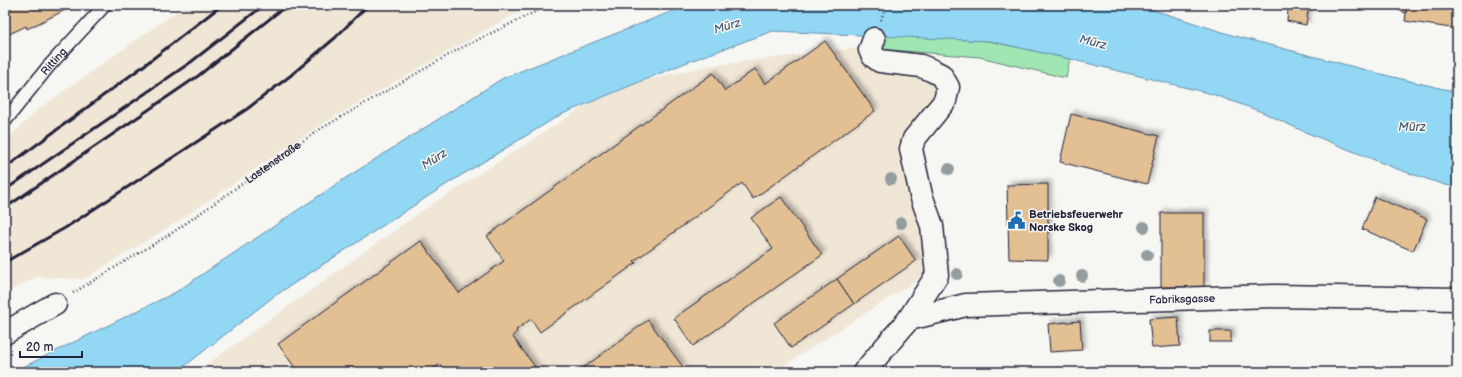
<svg xmlns="http://www.w3.org/2000/svg" width="1462" height="377" viewBox="0 0 1462 377" font-family="'Balsamiq Sans',sans-serif">
<defs>
<filter id="shadow"><feDropShadow dx="3.5" dy="-3.5" stdDeviation="2" flood-color="#0004"/></filter>
</defs>
<rect width="100%" height="100%" fill="#f6f6f2"/>
<filter id="ink" filterUnits="userSpaceOnUse"><feTurbulence type="fractalNoise" baseFrequency=".025" numOctaves="2"/><feDisplacementMap in="SourceGraphic" scale="8" xChannelSelector="R" yChannelSelector="G"/><feConvolveMatrix kernelMatrix="1 2 1 2 8 2 1 2 1" color-interpolation-filters="sRGB"/></filter>
<g filter="url(#ink)">
<g fill="#f0e6d6">
<polygon points="186,5 537,5 511,16 449,51 317,127 177,222 84,279 36,277 5,293 5,141 40,108"/>
<polygon points="857,48 901,50 939,91 906,143 929,272 774,372 196,372 419,213 614,87 708,66"/>
</g>
<polygon fill="#a0e6b3" stroke="#618477" points="883,35 989,41 1070,59 1066,78 980,57 879,49"/>
<polygon fill="#92d7f4" stroke="#658faa" points="695,5 1138,5 1235,36 1389,76 1457,92 1457,187 1445,185 1397,169 1305,132 1262,112 1212,94 1070,59 989,41 773,31 685,63 560,115 447,184 273,297 186,365 169,372 13,372 176,292 341,181 503,78 673,11"/>
<g fill="#e2c094" stroke="#22223b" filter="url(#shadow)">
<polygon points="11,5 70,5 71,7 27,29 26,26 5,36 5,11 12,8"/>
<polygon points="1309,5 1306,25 1287,21 1288,10 1264,6"/>
<polygon points="1385,5 1407,5 1406,13"/>
<polygon points="1407,5 1457,5 1457,29 1405,21"/>
<polygon points="825,41 875,111 753,199 742,183 634,261 636,263 540,332 531,319 516,330 517,332 512,336 539,372 445,372 440,364 429,372 298,372 278,344 421,241 459,293 504,261 487,236 713,73 725,91 755,69 765,84"/>
<polygon points="1071,114 1159,136 1147,184 1060,162"/>
<polygon points="1048,184 1048,260 1009,259 1007,185"/>
<polygon points="781,197 822,255 693,346 674,318 773,249 751,218"/>
<polygon points="1375,197 1427,219 1413,251 1362,229"/>
<rect x="1161" y="213" width="43" height="74"/>
<polygon points="899,236 916,261 854,304 837,279"/>
<polygon points="837,279 854,304 791,348 774,323"/>
<polygon points="1178,317 1180,346 1152,348 1149,319"/>
<polygon points="648,320 683,367 676,372 578,372"/>
<polygon points="1080,321 1082,350 1050,352 1048,324"/>
<rect x="1210" y="331" width="21" height="11"/>
</g>
<g fill="none" stroke-linecap="round" stroke-linejoin="round">
<defs>
<g id="lane">
<path id="s2" d="M5 121 48 67 105 5"/>
</g>
<g id="street">
<path id="s3" d="M909 319 966 305 1274 296 1457 299"/>
<polyline points="5,333 55,304"/>
<polyline points="864,372 909,319 937,275 932,226 921,195 911,149 914,139 945,101 948,87 941,75 931,70 921,66 880,61 873,56 870,50 874,39"/>
</g>
</defs>
<use href="#lane" stroke="#22223b" stroke-width="15"/>
<use href="#street" stroke="#22223b" stroke-width="25"/>
<g stroke="#22223b" stroke-width="2.5" stroke-dasharray="1 3" stroke-linecap="butt">
<polyline points="881,20 886,5"/>
<path id="s1" d="M73 293 172 233 317 131 459 49 549 5"/>
</g>
<use href="#lane" stroke="#f6f6f2" stroke-width="12"/>
<use href="#street" stroke="#f6f6f2" stroke-width="22"/>
<g stroke="#22223b" stroke-width="3">
<polyline points="5,168 142,67 222,5"/>
<polyline points="5,190 191,62 264,5"/>
<polyline points="5,208 198,76 287,5"/>
<polyline points="5,262 65,228 247,109 290,76 335,38 368,5"/>
</g>
</g>
<g fill="#939c9e">
<circle cx="949" cy="169" r="6"/>
<circle cx="891" cy="179" r="6"/>
<circle cx="901" cy="223" r="6"/>
<circle cx="1144" cy="227" r="6"/>
<circle cx="1147" cy="255" r="6"/>
<circle cx="957" cy="274" r="6"/>
<circle cx="1082" cy="276" r="6"/>
<circle cx="1059" cy="281" r="6"/>
</g>
</g>
<defs>
<symbol id="civic-bare" viewBox="-9 -9 18 18"><path d="M-.6-6.5H3V-4.5H.6V-3L4-1V1h2V6H-6V1h2V-1L-.6-3ZM-1.2 2.5V6h2.4V2.5Z" fill="#1f6fb2" stroke="#f6f6f2" stroke-width="2.5" paint-order="stroke"/></symbol>
</defs>
<g fill-rule="evenodd">
<use href="#civic-bare" x="1004" y="208" width="25" height="25"/>
</g>
<g text-anchor="middle" stroke-width="3" stroke-linejoin="round" paint-order="stroke">
<g font-size="11" fill="#22223b" stroke="#f6f6f2">
<text dy="4" stroke="none"><textPath href="#s2" startOffset="77">Ritting</textPath></text>
<text dy="4" stroke="none"><textPath href="#s1" startOffset="239">Lastenstraße</textPath></text>
<text dy="4" stroke="none"><textPath href="#s3" startOffset="275">Fabriksgasse</textPath></text>
</g>
<g font-size="11" font-weight="bold" fill="#22223b" stroke="#f6f6f2" text-anchor="start">
<text x="1029" y="218">Betriebsfeuerwehr<tspan x="1029" dy="13">Norske Skog</tspan></text>
</g>
<g font-size="12" font-style="italic" fill="#445872" stroke="#f6f6f2">
<text transform="translate(727 26) rotate(-17)" y="4">Mürz</text>
<text transform="translate(1093 42) rotate(14)" y="4">Mürz</text>
<text x="1412" y="131">Mürz</text>
<text transform="translate(434 159) rotate(-33)" y="4">Mürz</text>
</g>
</g>
<rect width="1462" height="377" fill="none" stroke="#f6f6f2" stroke-width="20"/>
<rect x="10" y="10" width="1442" height="357" fill="none" stroke="#22223b" stroke-width="1.5" filter="url(#ink)"/>
<path d="M20 351v6h62v-6" fill="none" stroke="#22223b" stroke-width="2"/>
<text x="26" y="351" font-size="12" fill="#22223b" stroke="#f6f6f2" stroke-width="3" paint-order="stroke">20 m</text>
</svg>
